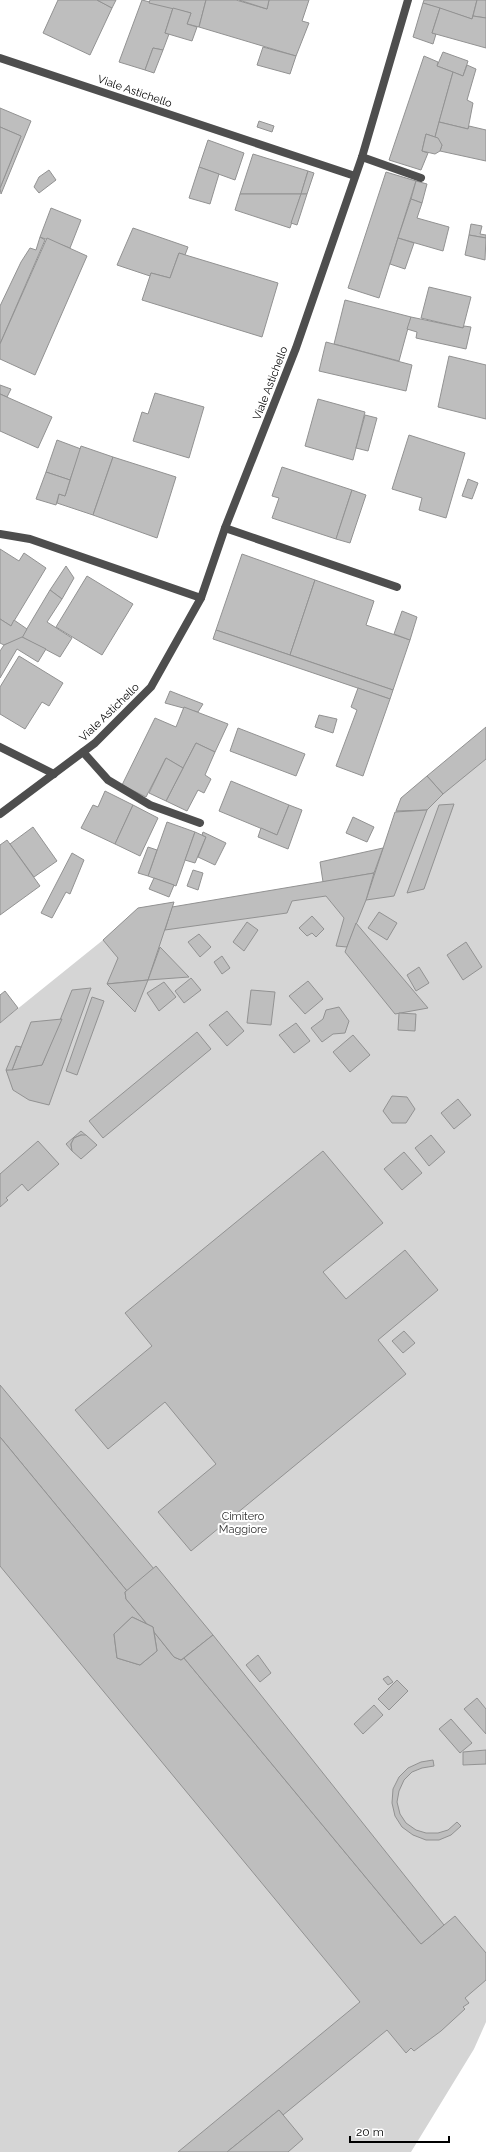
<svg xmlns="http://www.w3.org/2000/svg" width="486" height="2152" viewBox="0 0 486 2152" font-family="Raleway,sans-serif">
<rect width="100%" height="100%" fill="#fff"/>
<polygon fill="#d5d5d5" points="486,728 486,2022 474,2049 411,2152 0,2152 0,1023 103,940 138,908 174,902 173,907 374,873 401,798"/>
<g fill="#bebebe" stroke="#929292">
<polygon points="58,0 97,0 112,8 90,55 43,33"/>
<polygon points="97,0 116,0 112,8"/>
<polygon points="142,0 173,8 165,33 169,34 163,50 153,48 145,70 119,62"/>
<polygon points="150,0 206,0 199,27 187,24 191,13 149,3"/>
<polygon points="206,0 236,0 267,9 269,0 309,0 302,21 309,23 296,56 199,27"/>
<polygon points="239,0 269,0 267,9"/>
<polygon points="424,0 477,0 472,19 423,3"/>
<polygon points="477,0 486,0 486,18 473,16"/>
<polygon points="423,3 440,8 432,33 436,34 433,44 413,37"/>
<polygon points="173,8 191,13 187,24 197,27 192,41 165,33"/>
<polygon points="440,8 472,19 473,16 486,18 486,48 432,33"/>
<polygon points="263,47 296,56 290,74 257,65"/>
<polygon points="153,48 163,50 154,73 145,70"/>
<polygon points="443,52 468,61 463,76 437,66"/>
<polygon points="424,56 438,62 437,66 453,72 435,137 426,134 422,151 428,153 421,170 389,160"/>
<polygon points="467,65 476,69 467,100 473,103 468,129 439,122 453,72 463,76"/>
<polygon points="0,108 31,121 1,194 0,188 21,136 0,127"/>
<polygon points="259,121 274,126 272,132 257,127"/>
<polygon points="439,122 468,129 469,126 486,130 486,161 440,151 442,145 435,137"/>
<polygon points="0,127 21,136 0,188"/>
<polygon points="426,134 438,138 442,145 440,151 435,154 422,151"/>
<polygon points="208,140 244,153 235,180 199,167"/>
<polygon points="253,154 308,171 301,194 240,194"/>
<polygon points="199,167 219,174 210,204 189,198"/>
<polygon points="49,170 56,180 39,193 34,187 39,177"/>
<polygon points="308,171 314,173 307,194 301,194"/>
<polygon points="386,172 416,181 379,298 348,288"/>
<polygon points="416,181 427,184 422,203 411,199"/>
<polygon points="240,194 301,194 290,228 235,210"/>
<polygon points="301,194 307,194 297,225 291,223"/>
<polygon points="411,199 422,203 417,218 449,227 443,251 398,238"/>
<polygon points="51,208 81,220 70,248 40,237"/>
<polygon points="471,224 482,226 480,234 486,235 486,238 469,235"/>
<polygon points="133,228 188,247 185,255 179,253 170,278 151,273 150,276 117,265"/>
<polygon points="469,235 486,238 485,260 465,255"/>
<polygon points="40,237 45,240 0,344 0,306 21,262 30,248 36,250"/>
<polygon points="47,238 87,256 35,375 0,359 0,344"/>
<polygon points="398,238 414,243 405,269 390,264"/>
<polygon points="179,253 278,283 262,337 142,300 151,273 170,278"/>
<polygon points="429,287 471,297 463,328 421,318"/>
<polygon points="345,300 411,317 399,361 334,344"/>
<polygon points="411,317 463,328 464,326 471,327 466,349 416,338 417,332 407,329"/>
<polygon points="326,342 412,365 406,391 319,371"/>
<polygon points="449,356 486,365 486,419 438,407"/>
<polygon points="0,385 11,389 7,397 0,394"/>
<polygon points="155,393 204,407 189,458 133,441 142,412 148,414"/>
<polygon points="0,394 52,417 38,448 0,431"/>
<polygon points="318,399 365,412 353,460 305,446"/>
<polygon points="365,415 377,418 368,451 356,448"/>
<polygon points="409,435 465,453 446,518 419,510 422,498 392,489"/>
<polygon points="57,440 81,449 70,480 46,472"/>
<polygon points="81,446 113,457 93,515 57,503 59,494 65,496"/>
<polygon points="113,457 176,477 157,538 93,515"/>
<polygon points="282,467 352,490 336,539 272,518 279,498 272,496"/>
<polygon points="46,472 70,480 65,496 59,494 56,505 36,499"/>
<polygon points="468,479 478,483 472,499 462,496"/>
<polygon points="352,490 366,495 350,543 336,539"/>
<polygon points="0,549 19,561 24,553 46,568 11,626 0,619"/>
<polygon points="242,554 315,580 290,655 216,630"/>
<polygon points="66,566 74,578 62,599 50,590"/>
<polygon points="87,576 133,604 102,655 56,627"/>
<polygon points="315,580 374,601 366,625 410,640 393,690 290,655"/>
<polygon points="50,590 62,599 47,622 72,638 60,657 22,637"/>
<polygon points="402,611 417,617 410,640 394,634"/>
<polygon points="0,619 11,626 14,620 27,629 22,638 4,645 0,643"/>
<polygon points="216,630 393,690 390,699 213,639"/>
<polygon points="22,637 46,649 38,662 17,649 0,678 0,651 4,645"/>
<polygon points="19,656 63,683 49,706 42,702 25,729 0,714 0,687"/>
<polygon points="358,688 390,699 363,776 336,766 357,710 351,707"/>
<polygon points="170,691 203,704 198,712 165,703"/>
<polygon points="184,707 228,724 215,752 196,743 183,768 166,758 146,797 122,785 155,718 176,727"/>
<polygon points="319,715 337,719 333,733 315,727"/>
<polygon points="486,727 486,759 443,794 427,776"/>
<polygon points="238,728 305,754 296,776 230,751"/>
<polygon points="196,743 215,752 205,775 211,779 204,793 198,790 187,811 166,801"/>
<polygon points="166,758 183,768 166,801 149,793"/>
<polygon points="427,776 443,794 427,810 396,811 401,798"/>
<polygon points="231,781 289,805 277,835 219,811"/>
<polygon points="105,791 133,805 115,844 81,828 93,805 98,807"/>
<polygon points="454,804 424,889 407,893 439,805"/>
<polygon points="133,805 158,818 140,856 115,844"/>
<polygon points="289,805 302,810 288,849 258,837 261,828 277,835"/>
<polygon points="427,810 394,896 366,900 395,812"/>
<polygon points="353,817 374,827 367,842 346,833"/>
<polygon points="167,822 195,832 176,886 148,876"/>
<polygon points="33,827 57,861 34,877 10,844"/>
<polygon points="195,832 206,837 195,863 185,860"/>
<polygon points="203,832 226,843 215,865 198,857 206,837 202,835"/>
<polygon points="7,840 40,886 0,915 0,845"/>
<polygon points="148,847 157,850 148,876 138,873"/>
<polygon points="383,848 374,873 323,882 320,862"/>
<polygon points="72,853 84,860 70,894 66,892 52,918 41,913"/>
<polygon points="193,870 203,873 198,890 187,886"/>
<polygon points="374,873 366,900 347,947 336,946 344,918 326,896 292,901 287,913 165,930 172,907"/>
<polygon points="154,878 174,885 169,897 149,889"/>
<polygon points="174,902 148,980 107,984 118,958 103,940 138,908"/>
<polygon points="379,912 397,923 387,940 368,928"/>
<polygon points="312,916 324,929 316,937 312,933 307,936 299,928"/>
<polygon points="247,922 258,930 244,951 233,942"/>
<polygon points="356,923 428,1008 395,1014 345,952"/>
<polygon points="199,934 211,947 200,957 188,942"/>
<polygon points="466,942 482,967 463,980 447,955"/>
<polygon points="160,947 189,977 148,980"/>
<polygon points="222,956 230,968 222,974 214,962"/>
<polygon points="419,967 429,983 416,991 407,975"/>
<polygon points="191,978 201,990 184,1003 175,991"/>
<polygon points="148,980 135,1012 107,984"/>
<polygon points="308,981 323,999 305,1014 289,996"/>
<polygon points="164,982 176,997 159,1011 147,993"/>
<polygon points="91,988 49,1105 29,1100 13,1090 6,1070 42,1065 72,990"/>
<polygon points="251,990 275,992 271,1025 247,1023"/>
<polygon points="5,991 18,1008 0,1023 0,995"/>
<polygon points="92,997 104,1001 77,1075 66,1071"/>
<polygon points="339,1007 349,1021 345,1033 333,1034 322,1042 311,1028 323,1019 326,1010"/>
<polygon points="227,1011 244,1031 227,1046 209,1025"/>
<polygon points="399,1013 416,1014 415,1031 398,1030"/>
<polygon points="62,1019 42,1065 12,1070 31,1022"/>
<polygon points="296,1023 310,1041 294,1053 279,1035"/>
<polygon points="197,1032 211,1049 103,1138 89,1121"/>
<polygon points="353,1035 370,1055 350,1072 333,1052"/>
<polygon points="16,1046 21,1047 12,1070 6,1070"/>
<polygon points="392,1096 407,1097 415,1109 406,1123 392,1123 383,1111"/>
<polygon points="458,1099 471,1115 454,1129 441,1113"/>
<polygon points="81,1131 88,1137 81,1135 74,1138 71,1144 72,1151 66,1144"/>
<polygon points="81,1135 86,1135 97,1145 81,1159 72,1151 71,1144 74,1138"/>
<polygon points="431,1135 445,1152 429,1166 415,1148"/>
<polygon points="38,1141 59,1164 28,1191 22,1184 6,1198 8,1200 0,1207 0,1174"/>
<polygon points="323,1151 383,1223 323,1272 346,1299 405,1250 438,1290 378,1340 406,1374 191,1551 158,1512 216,1464 165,1402 108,1449 75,1410 152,1346 125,1313"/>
<polygon points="404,1152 422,1173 402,1190 384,1169"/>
<polygon points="404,1331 415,1343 403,1353 392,1341"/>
<polygon points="0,1385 154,1569 127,1591 0,1437"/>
<polygon points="0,1437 127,1591 125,1592 126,1599 147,1624 132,1617 114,1634 117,1658 140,1665 157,1651 154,1632 174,1657 181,1660 184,1658 421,1944 455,1916 486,1953 486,1980 465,1998 469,2003 463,2007 465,2009 441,2031 414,2051 411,2048 406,2053 387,2030 283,2115 279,2110 227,2152 178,2152 360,2002 0,1566"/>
<polygon points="156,1566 213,1635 181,1660 174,1657 154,1632 153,1627 147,1624 126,1599 125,1592"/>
<polygon points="132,1617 153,1627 157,1651 140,1665 117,1658 114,1634"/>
<polygon points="213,1635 444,1925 421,1944 184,1658"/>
<polygon points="258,1655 271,1673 260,1682 246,1665"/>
<polygon points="388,1676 393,1682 388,1685 383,1679"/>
<polygon points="397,1680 408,1691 389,1710 378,1699"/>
<polygon points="477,1698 486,1709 486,1734 464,1709"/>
<polygon points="374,1705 383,1715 363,1734 354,1724"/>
<polygon points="451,1719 472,1743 460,1753 439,1729"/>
<polygon points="486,1750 486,1764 463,1765 463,1752"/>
<polygon points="433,1760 434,1766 422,1768 412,1772 404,1780 399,1791 397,1802 400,1814 406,1823 416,1830 426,1833 438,1833 448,1830 457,1822 461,1826 451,1835 439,1840 426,1840 413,1835 402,1827 395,1816 392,1803 393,1789 399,1777 408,1768 421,1762"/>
<polygon points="279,2110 303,2139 288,2152 227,2152"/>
</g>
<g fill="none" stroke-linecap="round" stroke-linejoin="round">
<g stroke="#4e4e4e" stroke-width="8">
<polyline points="0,58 355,176"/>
<polyline points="362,157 421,178"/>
<polyline points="225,528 397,587"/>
<polyline points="0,534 30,539 201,598"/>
<polyline points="0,747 54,774"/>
<polyline points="83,752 108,780 150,805 200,823"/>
</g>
<polyline stroke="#4e4e4e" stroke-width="8" points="0,814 95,743 151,687 201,598 225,528 296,348 362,157 408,0"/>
</g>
<g text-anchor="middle" stroke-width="4" stroke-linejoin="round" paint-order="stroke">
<g font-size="11" fill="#000" stroke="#fff">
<text transform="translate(135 91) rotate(19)" y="4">Viale Astichello</text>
<text transform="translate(270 383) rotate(-69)" y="4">Viale Astichello</text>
<text transform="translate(109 712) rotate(-44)" y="4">Viale Astichello</text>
</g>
<g font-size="11" fill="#2c2c2c" stroke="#fff">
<text x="243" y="1520">Cimitero<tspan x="243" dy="13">Maggiore</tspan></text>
</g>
</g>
<path d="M350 2136v6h99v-6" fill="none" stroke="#000000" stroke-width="2"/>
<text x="356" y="2136" font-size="12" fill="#000000" stroke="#ffffff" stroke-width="3" paint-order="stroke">20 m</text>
</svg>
